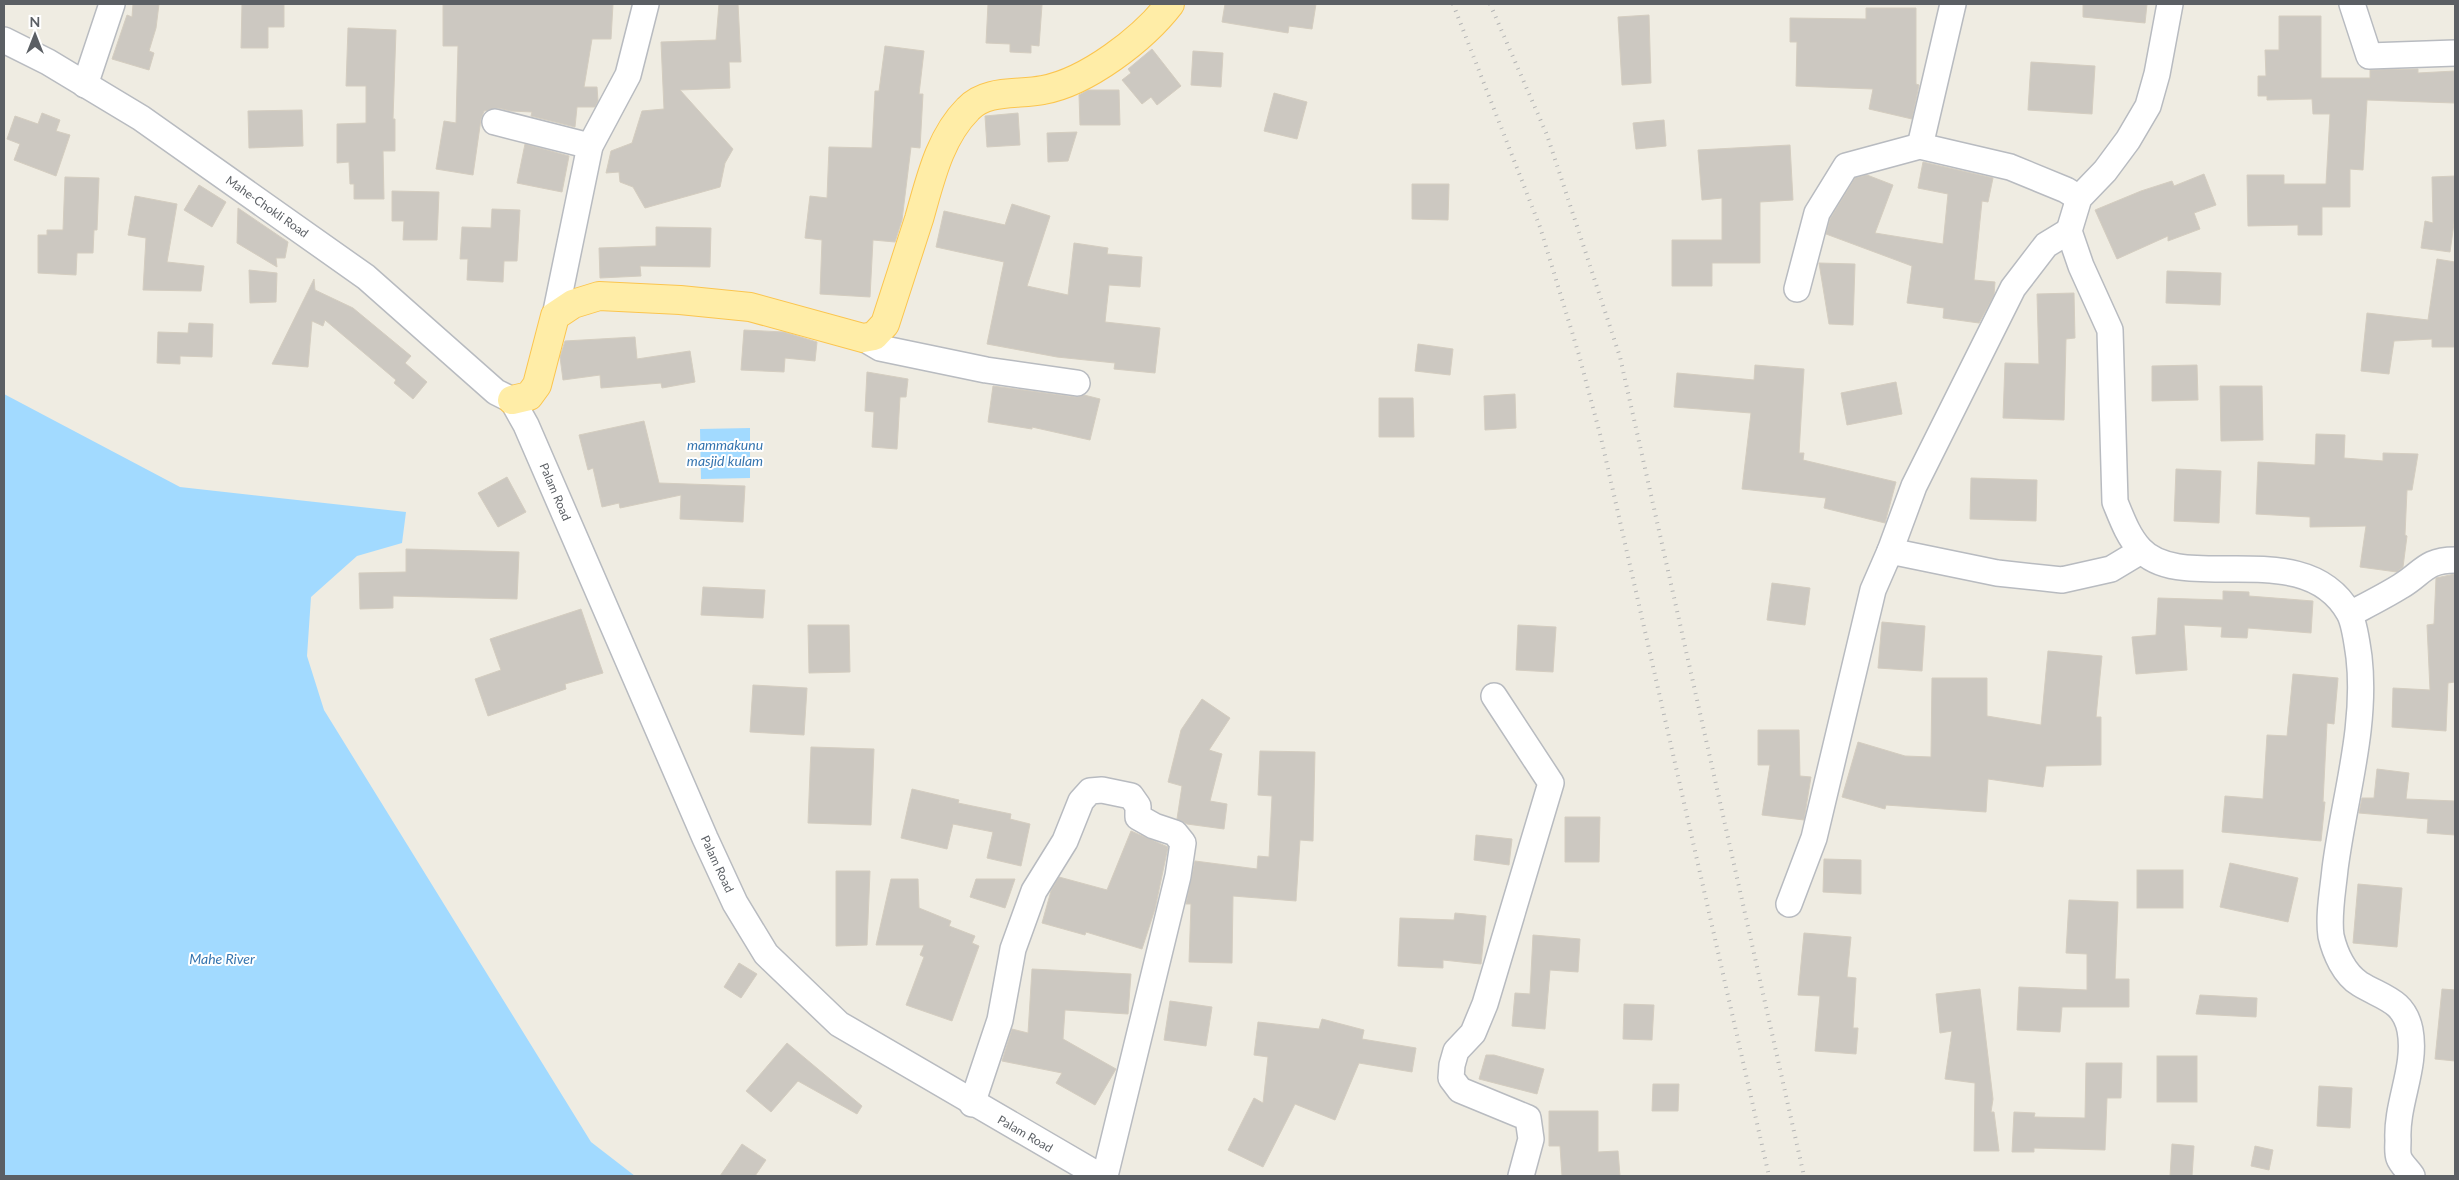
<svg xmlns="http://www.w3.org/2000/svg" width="2459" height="1180" viewBox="0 0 2459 1180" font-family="Lato,sans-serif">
<rect width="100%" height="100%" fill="#efece2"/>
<g fill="#a2daff">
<polygon points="4,394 180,487 406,512 402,543 357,556 311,597 307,656 324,710 591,1142 635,1176 4,1176"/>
<polygon points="750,428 750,478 701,479 700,429"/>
</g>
<g fill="#ccc8c1" stroke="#d4cdc0">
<polygon points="133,4 159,4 156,28 149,51 154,53 149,70 112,59 127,15 132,17"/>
<polygon points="242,4 284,4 284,27 268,27 268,48 241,48"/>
<polygon points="443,4 613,4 611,39 592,39 584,87 597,87 598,101 595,107 577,107 575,127 531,116 532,112 511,111 498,108 484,111 481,119 473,175 436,169 444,121 456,123 458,46 443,46"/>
<polygon points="719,4 738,4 741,62 729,62 730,88 680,90 733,149 725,163 720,187 645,208 633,187 620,182 619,172 606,173 611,151 632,143 642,111 664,109 661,42 716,40"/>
<polygon points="988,4 1042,5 1039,46 1031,45 1031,53 1010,52 1010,44 986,43"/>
<polygon points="1225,4 1316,4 1312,29 1289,26 1288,33 1222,22"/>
<polygon points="2083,4 2147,4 2145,23 2083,17"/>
<polygon points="1866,8 1916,8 1916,84 1919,85 1912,119 1869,109 1873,89 1796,86 1797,42 1790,42 1790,18 1866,19"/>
<polygon points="1649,15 1651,83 1622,85 1618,17"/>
<polygon points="2279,16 2321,16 2321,78 2370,78 2370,70 2418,69 2418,73 2455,71 2455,103 2367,100 2363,170 2350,169 2350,207 2322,207 2322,235 2298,235 2298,225 2248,226 2247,175 2284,175 2284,184 2326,184 2330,114 2313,114 2312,99 2267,100 2267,96 2258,96 2258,76 2266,76 2265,50 2279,50"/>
<polygon points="348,28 396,30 393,119 395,119 395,151 383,151 384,199 354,199 354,184 350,184 349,162 337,163 337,124 366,123 366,86 346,86"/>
<polygon points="885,46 924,51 919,94 923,94 920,148 911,147 902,220 895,242 873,240 870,297 820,294 822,240 805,238 810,196 827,198 829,147 872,148 875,91 879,91"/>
<polygon points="1152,49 1181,86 1157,105 1151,97 1142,104 1122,80 1131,73 1128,69"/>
<polygon points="1193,51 1223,53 1221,87 1191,85"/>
<polygon points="2031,62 2095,66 2092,114 2028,110"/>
<polygon points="1088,90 1119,90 1120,125 1080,125 1079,95"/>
<polygon points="1274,93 1307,102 1297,139 1264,131"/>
<polygon points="302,110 303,146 249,148 248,111"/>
<polygon points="42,113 60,120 56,131 70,135 56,176 14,160 20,144 7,139 15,116 38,124"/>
<polygon points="1018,113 1020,145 987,147 985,116"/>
<polygon points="1664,120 1666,146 1636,149 1633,123"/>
<polygon points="1077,132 1068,161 1048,162 1047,133"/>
<polygon points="525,144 569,156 562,192 517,183"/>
<polygon points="1790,145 1793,200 1760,202 1760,263 1712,263 1712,286 1672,286 1672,240 1722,240 1722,198 1702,200 1698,150"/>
<polygon points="1923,162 1993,178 1988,202 1982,201 1974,280 1995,282 1994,295 1979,323 1943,318 1944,308 1907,303 1912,266 1826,234 1830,219 1855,178 1867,175 1893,185 1875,233 1943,244 1948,194 1918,188"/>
<polygon points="2204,174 2216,205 2194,213 2200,229 2168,241 2168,236 2117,259 2095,210 2141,191 2172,181 2174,186"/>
<polygon points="2455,176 2455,216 2450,252 2421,248 2425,221 2433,223 2432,177"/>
<polygon points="65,177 99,178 97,230 94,230 93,253 77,253 76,275 38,273 38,235 47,235 47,230 63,230"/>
<polygon points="1412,184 1449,184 1448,220 1412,219"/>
<polygon points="199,185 226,202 212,227 184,210"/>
<polygon points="392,191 439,192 437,240 403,240 404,221 392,221"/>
<polygon points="135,196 177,204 167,262 204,266 201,291 143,290 146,238 128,235"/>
<polygon points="1012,204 1050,216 1027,286 1068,295 1074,243 1108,248 1107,254 1142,257 1140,287 1109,285 1105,322 1160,328 1155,373 1114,369 1115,363 1057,357 987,344 1004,262 936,247 944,211 1005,225"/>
<polygon points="238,208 288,242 285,258 276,258 277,267 237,243"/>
<polygon points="492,209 520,210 517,261 504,261 503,282 467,280 468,259 460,259 462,227 491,228"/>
<polygon points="656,227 711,228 710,267 640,266 641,276 600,278 599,248 656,246"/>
<polygon points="2437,259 2455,262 2455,347 2432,347 2432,339 2394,341 2389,374 2361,371 2367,313 2428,320"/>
<polygon points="1819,263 1855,264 1853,325 1829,324"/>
<polygon points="249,270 277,273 276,302 250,303"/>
<polygon points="2167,271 2221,273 2220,305 2166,303"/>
<polygon points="314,279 315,290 353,308 411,356 405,363 427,382 413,399 394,383 396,380 325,320 323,326 312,321 308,367 272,364"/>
<polygon points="2074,293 2075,338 2066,339 2064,420 2003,418 2005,363 2039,364 2037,294"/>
<polygon points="189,323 213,324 212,357 180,356 180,364 157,363 158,332 188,333"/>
<polygon points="744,330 784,332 817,342 815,361 785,358 784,372 741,370"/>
<polygon points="635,337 637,359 690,351 695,382 662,388 661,383 601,388 600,375 563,380 560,357 565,341"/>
<polygon points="1418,344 1453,349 1450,375 1415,371"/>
<polygon points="1755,365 1804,369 1799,453 1804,453 1803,460 1896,482 1885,523 1824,508 1826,498 1742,489 1751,413 1674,407 1677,373 1754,380"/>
<polygon points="2197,365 2198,400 2152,401 2152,366"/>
<polygon points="867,372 908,379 906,397 900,397 897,449 872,447 874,412 865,411"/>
<polygon points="1896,382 1902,414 1847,425 1841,393"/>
<polygon points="993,386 1075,397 1084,395 1100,399 1090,440 1032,427 1032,429 988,422"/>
<polygon points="2220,386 2262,386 2263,440 2221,441"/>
<polygon points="1515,394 1516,428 1485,430 1484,396"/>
<polygon points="1379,398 1413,398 1414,437 1379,437"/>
<polygon points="644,421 659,483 745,486 743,522 680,519 681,495 620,508 619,503 602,507 593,468 588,470 579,435"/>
<polygon points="2316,434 2345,435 2344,458 2383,461 2383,453 2418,454 2412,490 2407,490 2405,535 2407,536 2403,567 2397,572 2360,567 2366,526 2310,527 2310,517 2256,514 2258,462 2315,465"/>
<polygon points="2176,469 2221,471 2219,523 2174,521"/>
<polygon points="507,477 526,512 498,527 478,493"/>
<polygon points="1971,478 2037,480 2036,521 1970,519"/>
<polygon points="406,549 519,552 517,599 393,596 393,608 360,609 359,573 406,572"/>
<polygon points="2455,574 2455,682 2448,683 2446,731 2392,727 2393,688 2430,690 2427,625 2434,624 2436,578"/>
<polygon points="1772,583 1810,588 1805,625 1767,620"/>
<polygon points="703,587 765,590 763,618 701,615"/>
<polygon points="2223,591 2249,592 2249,596 2313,601 2311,633 2248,628 2247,638 2221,637 2222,627 2184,625 2187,670 2136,674 2132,637 2156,635 2158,598 2223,600"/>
<polygon points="581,609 603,673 565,684 566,689 488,716 475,679 501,670 490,639"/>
<polygon points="1882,622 1925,626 1922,671 1878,668"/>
<polygon points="808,625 849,625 850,672 809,673"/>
<polygon points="1518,625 1556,627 1553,672 1516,670"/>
<polygon points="2048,651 2102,656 2096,717 2101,717 2101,765 2046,766 2043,787 1988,779 1986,812 1886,805 1885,809 1842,797 1858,742 1905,756 1931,757 1932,678 1987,678 1987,716 2041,725"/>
<polygon points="2293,674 2338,678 2334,724 2327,723 2323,802 2325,802 2321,841 2222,832 2225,796 2263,799 2267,735 2287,736"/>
<polygon points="753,685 807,688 804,735 750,732"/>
<polygon points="1202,699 1230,718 1209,750 1222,754 1210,801 1227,804 1224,829 1187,824 1177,819 1182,786 1168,782 1181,730"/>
<polygon points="1758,730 1799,730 1800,776 1811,777 1804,820 1762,815 1770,765 1758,765"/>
<polygon points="811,747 874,749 871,825 808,823"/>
<polygon points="1260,751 1315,752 1313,841 1300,840 1296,901 1233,896 1232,963 1189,962 1191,904 1186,904 1195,861 1257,869 1258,856 1269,857 1272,796 1258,795"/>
<polygon points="2377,769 2409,773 2406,799 2455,801 2455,835 2427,833 2428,819 2359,813 2362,798 2374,798"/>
<polygon points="912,789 959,800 958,803 1011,814 1010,819 1030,824 1021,866 987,858 993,832 953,824 947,849 901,838"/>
<polygon points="1565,817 1600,817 1599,862 1565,862"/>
<polygon points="1131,831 1168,847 1155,909 1142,949 1086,932 1085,935 1042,923 1051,891 1059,877 1107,890"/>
<polygon points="1476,835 1512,839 1509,865 1474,860"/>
<polygon points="1824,859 1861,860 1861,894 1823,892"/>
<polygon points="2230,863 2298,878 2288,922 2220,907"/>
<rect x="2137" y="870" width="46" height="38"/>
<polygon points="836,871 870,871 867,945 836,946"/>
<polygon points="891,879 918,879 919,908 951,921 949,926 975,936 972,943 979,946 952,1021 906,1005 924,957 920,955 924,945 876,945"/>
<polygon points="976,879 1015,879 1005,908 970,897"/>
<polygon points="2358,884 2402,888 2397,947 2353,943"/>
<polygon points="2069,900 2118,902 2115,979 2129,979 2129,1007 2062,1007 2060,1032 2017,1030 2019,987 2087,990 2087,954 2066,953"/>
<polygon points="1455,913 1486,916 1481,964 1443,960 1443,968 1398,966 1400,918 1454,920"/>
<polygon points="1804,933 1851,937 1847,977 1856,978 1853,1028 1858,1028 1856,1054 1815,1051 1820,996 1798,995"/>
<polygon points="1533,935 1580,939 1578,972 1550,970 1545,1029 1512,1026 1515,993 1530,994"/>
<polygon points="739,963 757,974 741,998 724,987"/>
<polygon points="1032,969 1131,974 1128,1014 1065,1010 1063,1039 1116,1069 1095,1105 1056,1083 1062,1073 1002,1061 1012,1029 1028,1033"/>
<polygon points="1980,989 1993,1099 1991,1112 1994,1112 1999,1151 1974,1151 1975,1083 1945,1079 1952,1031 1940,1033 1936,994"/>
<polygon points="2442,989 2455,990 2455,1061 2435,1059"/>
<polygon points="2200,995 2257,998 2256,1017 2196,1014"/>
<polygon points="1170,1001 1212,1007 1206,1046 1164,1040"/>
<polygon points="1624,1004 1654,1005 1652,1040 1623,1039"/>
<polygon points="1322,1019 1364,1030 1362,1039 1416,1048 1412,1072 1359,1063 1335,1120 1295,1104 1263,1167 1228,1150 1254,1098 1263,1103 1268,1057 1254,1055 1258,1022 1319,1029"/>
<polygon points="787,1043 862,1106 857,1114 798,1081 771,1112 746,1091"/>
<polygon points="1486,1055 1494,1055 1544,1069 1537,1094 1479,1079"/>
<rect x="2157" y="1056" width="40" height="46"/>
<polygon points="2086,1063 2122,1063 2121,1098 2107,1098 2105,1150 2034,1148 2034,1152 2012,1152 2014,1112 2035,1113 2034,1117 2085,1118"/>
<polygon points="1653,1084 1679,1084 1678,1111 1652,1111"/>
<polygon points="2319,1086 2352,1088 2350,1128 2317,1126"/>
<polygon points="1549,1111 1598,1111 1598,1152 1618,1151 1620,1176 1562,1176 1560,1146 1549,1146"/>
<polygon points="742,1144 766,1160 755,1176 720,1176"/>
<polygon points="2172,1144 2194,1146 2192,1176 2170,1176"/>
<polygon points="2255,1146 2273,1150 2269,1170 2251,1166"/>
</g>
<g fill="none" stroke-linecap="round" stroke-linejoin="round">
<defs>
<g id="minor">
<path d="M2170 4 2157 74 2148 106 2128 140 2105 171 2079 198 2069 231 2081 266 2110 330 2115 502C2122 519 2128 536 2140 549 2183 596 2305 534 2349 613 2355 624 2357 644 2359 657 2367 728 2344 798 2335 869 2333 890 2328 915 2331 936 2335 953 2344 974 2360 984 2383 998 2404 1000 2410 1030 2417 1067 2396 1103 2398 1140 2398 1146 2397 1153 2399 1158 2401 1164 2409 1171 2412 1176"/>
<polyline points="2352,4 2369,56 2455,53"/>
<polyline points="4,40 48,62 141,118 366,277 496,392 512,400 526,425 705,838 735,903 766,954 839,1024 1100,1176"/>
<polyline points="85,85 112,4"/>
<polyline points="495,122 590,146"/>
<polyline points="1920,146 1953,4"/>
<polyline points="1797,289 1817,213 1846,166 1920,146 2010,167 2066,190 2079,198"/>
<polyline points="555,316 590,146 628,75 646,4"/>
<polyline points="863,338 880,348 986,370 1077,383"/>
<polyline points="1890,551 1914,486 2013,288 2046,245 2069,231"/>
<path d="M2350 614C2367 605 2385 596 2401 586 2423 573 2425 560 2455 560"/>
<polyline points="1494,696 1551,783 1485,1004 1473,1033 1456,1051 1452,1065 1451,1078 1460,1090 1528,1118 1531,1139 1521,1176"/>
<polyline points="1789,904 1814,838 1873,590 1890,551 1997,573 2062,580 2111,569 2141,551"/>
<polyline points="972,1104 1000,1020 1013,949 1034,891 1065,841 1081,801 1090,791 1102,790 1131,796 1138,806 1138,817 1154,826 1175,833 1183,843 1178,876 1105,1176"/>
</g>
<path id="major" d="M512 400 529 396 537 385 555 316 573 304 599 296 680 300 750 307 863 338 874 336 885 324C896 289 908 254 919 219 930 181 939 138 968 109 986 89 1019 95 1043 90 1087 82 1143 39 1170 4"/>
</defs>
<use href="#minor" stroke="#b8bbc0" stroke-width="28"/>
<use href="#major" stroke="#fbc54f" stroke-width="30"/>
<use href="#minor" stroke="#fff" stroke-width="25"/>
<use href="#major" stroke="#ffeda7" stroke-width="28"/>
<g stroke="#b4b5b5" stroke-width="4" stroke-dasharray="1 6" stroke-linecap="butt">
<polyline points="1453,4 1540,227 1579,355 1601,438 1769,1176"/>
<polyline points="1490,4 1547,135 1620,357 1804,1176"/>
</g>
</g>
<g text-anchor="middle" stroke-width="4" stroke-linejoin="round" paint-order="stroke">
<g font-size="12" fill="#5b5f64" stroke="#fff">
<text transform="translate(267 207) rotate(35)" y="4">Mahe-Chokli Road</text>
<text transform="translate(555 492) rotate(67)" y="4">Palam Road</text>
<text transform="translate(717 864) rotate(65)" y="4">Palam Road</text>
<text transform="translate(1025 1134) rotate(30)" y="4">Palam Road</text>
</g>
<g font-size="14" font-style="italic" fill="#3675af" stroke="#fff">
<text x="725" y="450">mammakunu<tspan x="725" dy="16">masjid kulam</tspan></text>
<text x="222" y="964">Mahe River</text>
</g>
</g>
<rect width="2459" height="1180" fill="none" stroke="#5b5f64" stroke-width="10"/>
<g transform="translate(35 35)" stroke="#ffffff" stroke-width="4" paint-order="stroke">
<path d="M0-4L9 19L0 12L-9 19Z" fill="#5b5f64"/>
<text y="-8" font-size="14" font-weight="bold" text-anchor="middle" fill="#5b5f64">N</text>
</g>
</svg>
